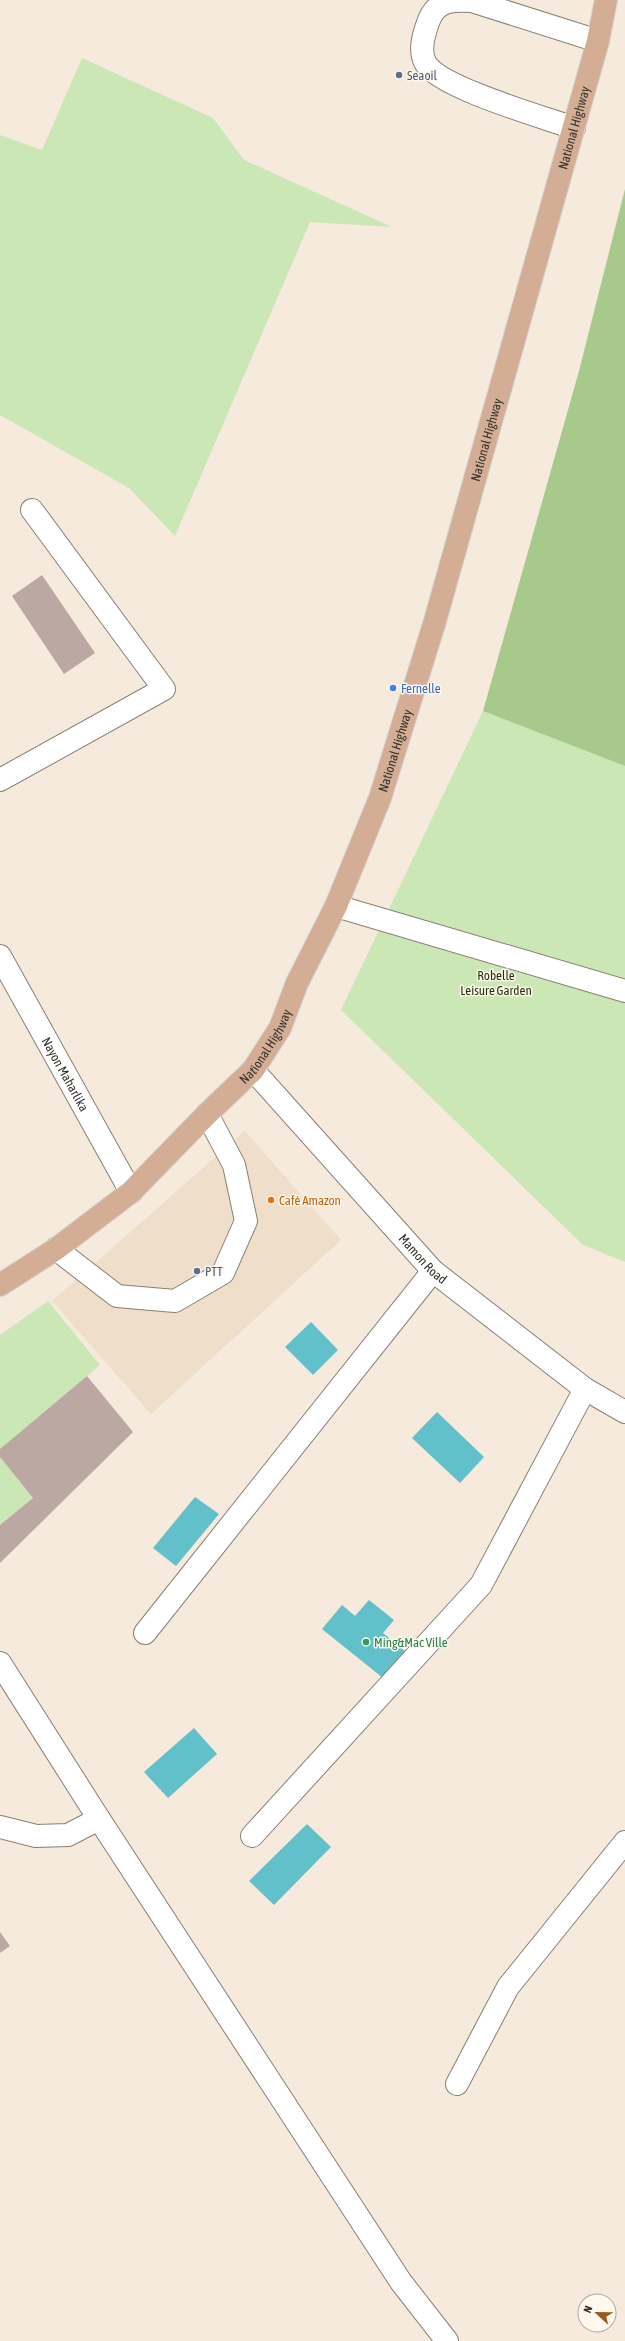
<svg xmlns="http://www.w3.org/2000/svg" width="625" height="2341" viewBox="0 0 625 2341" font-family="'Asap Condensed',sans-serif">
<rect width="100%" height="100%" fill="#f5eadb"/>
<polygon fill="#efdfca" points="245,1131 341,1240 151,1414 52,1301"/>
<g fill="#cbe7b6">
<polygon points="82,58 213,118 244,160 392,227 310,222 175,536 129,488 0,415 0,135 42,150"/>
<polygon points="483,711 625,766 625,1262 583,1245 341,1010"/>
<polygon points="48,1301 100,1365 0,1449 0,1335"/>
<polygon points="0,1457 33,1498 0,1525"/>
</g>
<polygon fill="#a7c98c" points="625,189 625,766 483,711 579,371"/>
<g fill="#61c0ca">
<polygon points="311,1322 338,1350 313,1375 285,1347"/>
<polygon points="437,1412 484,1457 460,1483 412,1438"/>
<polygon points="195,1497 219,1514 176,1566 153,1548"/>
<polygon points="369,1600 394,1620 383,1633 405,1651 383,1678 322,1629 342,1605 355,1616"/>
<polygon points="194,1728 217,1754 168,1798 144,1772"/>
<polygon points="307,1824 331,1847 274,1905 249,1881"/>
</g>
<g fill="#bba8a3">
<polygon points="42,575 95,653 64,674 12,596"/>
<polygon points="87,1376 133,1432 0,1563 0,1525 33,1498 0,1457 0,1449"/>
<polygon points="0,1932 10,1946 0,1953"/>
</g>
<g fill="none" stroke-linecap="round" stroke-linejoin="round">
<defs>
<g id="minor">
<path d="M574 128C543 117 441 88 426 64 418 51 424 33 429 20 437 0 453 0 472 1L598 41"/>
<polyline points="0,780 164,689 32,510"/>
<polyline points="336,906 625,991"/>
<path id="s1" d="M0 956 131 1192"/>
<path id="s2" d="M253 1070 433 1271 585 1389 625 1412"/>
<polyline points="56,1249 117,1296 175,1301 223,1273 246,1221 234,1165 207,1114"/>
<polyline points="145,1633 433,1271"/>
<polyline points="0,1663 99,1819 401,2282 447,2341"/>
<polyline points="0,1827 36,1836 68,1835 99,1819"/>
<polyline points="252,1836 481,1585 585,1389"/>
<polyline points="457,2084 508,1987 625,1842"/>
</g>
<g id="major">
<path id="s3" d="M0 1285 56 1249 131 1192 207 1114 253 1070 280 1028 297 983 336 906 380 798 435 621 598 41 606 0"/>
</g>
</defs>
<use href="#minor" stroke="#897f71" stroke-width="24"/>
<use href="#major" stroke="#d2d1d0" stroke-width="24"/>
<use href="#minor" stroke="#fff" stroke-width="22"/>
<use href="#major" stroke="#d3ad94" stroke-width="22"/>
</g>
<g fill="#5c6f8a" stroke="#fff8ef" stroke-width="1.5">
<circle cx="399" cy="75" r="4"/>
<circle cx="197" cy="1271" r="4"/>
</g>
<circle fill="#3f7fe0" stroke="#fff8ef" stroke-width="1.5" cx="393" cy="688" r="4"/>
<circle fill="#e8710a" stroke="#fff8ef" stroke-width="1.5" cx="271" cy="1200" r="4"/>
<circle fill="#2e9e5b" stroke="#fff8ef" stroke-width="1.5" cx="366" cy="1642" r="4"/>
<g text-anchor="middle" stroke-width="3" stroke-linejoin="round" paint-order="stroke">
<g font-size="13" fill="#4e5e75" stroke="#fff8ef" text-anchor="start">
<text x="407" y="80">Seaoil</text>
<text x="205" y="1276">PTT</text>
</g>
<g font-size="13" fill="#34302b" stroke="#fff8ef">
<text dy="5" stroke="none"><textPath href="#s3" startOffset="1332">National Highway</textPath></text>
<text dy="5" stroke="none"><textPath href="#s3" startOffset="1008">National Highway</textPath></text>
<text dy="5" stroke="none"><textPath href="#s3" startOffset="684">National Highway</textPath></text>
<text dy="5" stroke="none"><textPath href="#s3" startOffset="360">National Highway</textPath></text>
<text dy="5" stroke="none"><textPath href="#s1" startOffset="135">Nayon Maharlika</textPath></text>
<text dy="5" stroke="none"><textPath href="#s2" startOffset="254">Mamon Road</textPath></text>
</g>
<g font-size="13" fill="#366cbe" stroke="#fff8ef" text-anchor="start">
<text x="401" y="693">Fernelle</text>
</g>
<g font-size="13" fill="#1c3105" stroke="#fff8ef">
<text x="496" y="980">Robelle<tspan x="496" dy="15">Leisure Garden</tspan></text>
</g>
<g font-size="13" fill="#c56008" stroke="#fff8ef" text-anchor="start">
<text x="279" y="1205">Café Amazon</text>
</g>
<g font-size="13" fill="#27864d" stroke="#fff8ef" text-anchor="start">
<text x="374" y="1647">Ming&amp;Mac Ville</text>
</g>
</g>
<g transform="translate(597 2313) rotate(292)"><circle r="19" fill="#fff8ef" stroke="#aea8a1"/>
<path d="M0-3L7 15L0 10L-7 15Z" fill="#985c1d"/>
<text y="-6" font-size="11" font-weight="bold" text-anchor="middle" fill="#34302b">N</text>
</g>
</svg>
